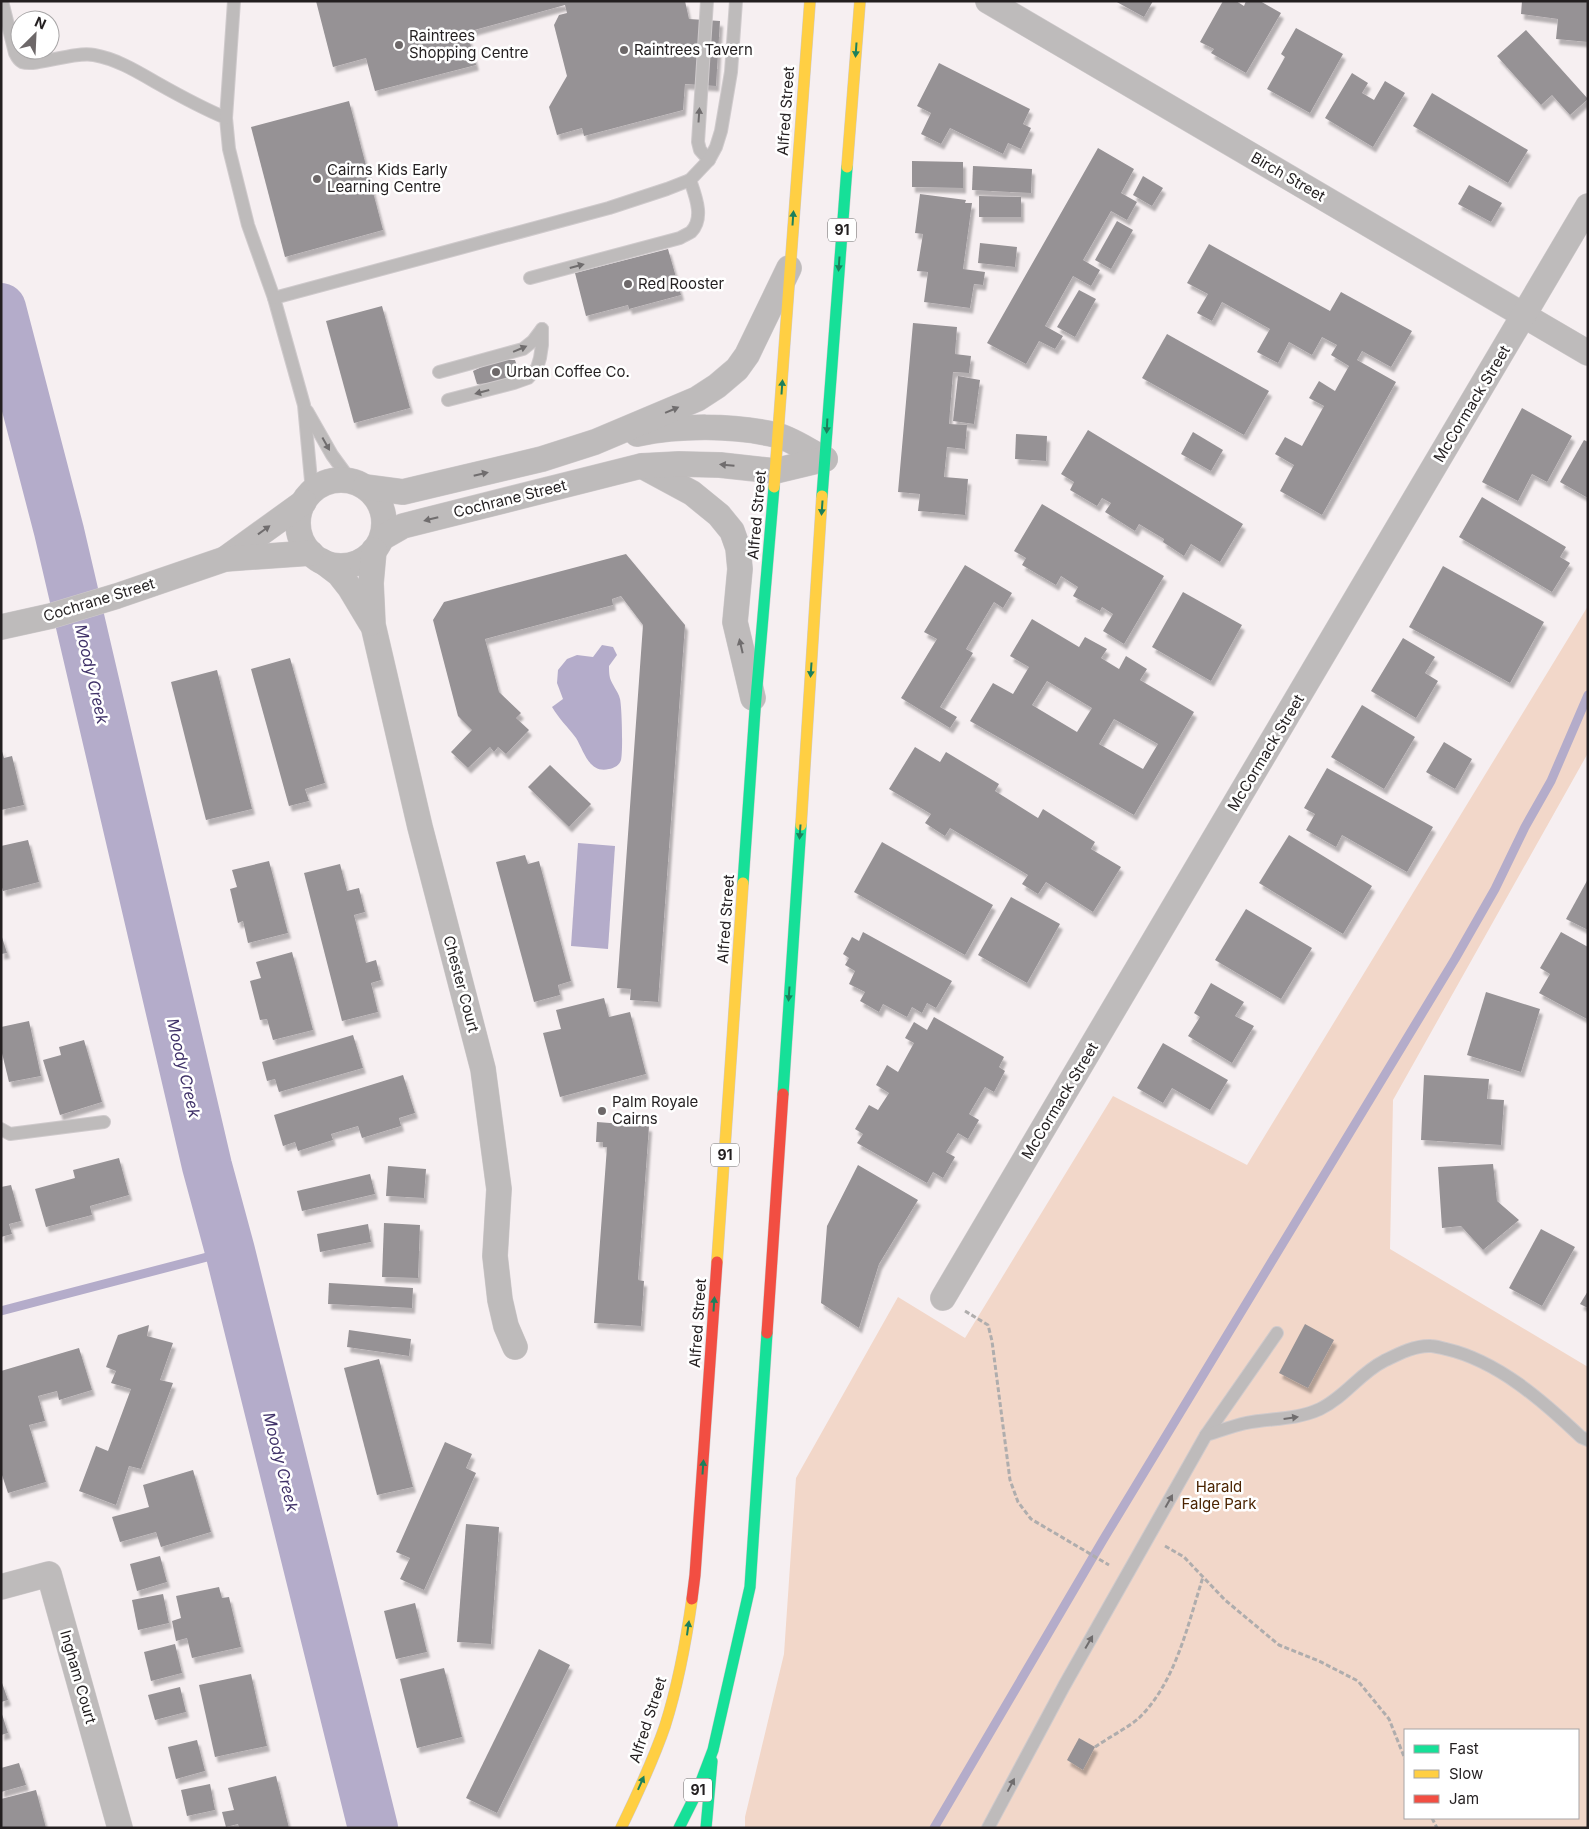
<svg xmlns="http://www.w3.org/2000/svg" width="1589" height="1829" viewBox="0 0 1589 1829" font-family="Inter,sans-serif">
<defs>
<filter id="shadow"><feDropShadow dx="3" dy="5.5" stdDeviation="1" flood-color="#0004"/></filter>
</defs>
<rect width="100%" height="100%" fill="#f6eff1"/>
<path fill="#f2d7c9" fill-rule="evenodd" d="M1588 606V753L1393 1100 1390 1249 1588 1367V1828H745V1817L784 1654 796 1478 898 1297 965 1338 1113 1096 1247 1165ZM1405 1730H1578V1818H1405Z"/>
<g fill="#b4acca">
<path d="M602 645 613 647 617 655 609 666C609 670 609 674 610 678 612 685 618 691 620 699 622 707 623 753 621 760 619 766 614 768 609 769 589 774 584 751 576 738 568 727 559 719 552 707L563 699 557 683 558 670 567 659 577 655 593 657Z"/>
<polygon points="578,843 615,846 608,949 571,946"/>
</g>
<g fill="none" stroke-linecap="round" stroke-linejoin="round">
<g stroke="#b4acca" stroke-width="9">
<polyline points="1,1311 230,1251"/>
<polyline points="934,1828 1103,1540 1455,959 1495,889 1525,827 1551,781 1588,695"/>
</g>
<polyline stroke="#b4acca" stroke-width="50" points="1,308 59,531 207,1166 230,1251 373,1828"/>
</g>
<g fill="#969295" fill-rule="evenodd" filter="url(#shadow)">
<polygon points="316,1 685,1 689,19 720,21 716,86 685,84 683,110 584,136 582,128 557,135 549,107 567,76 554,25 559,15 567,13 565,5 467,32 476,65 375,91 366,58 333,67"/>
<polygon points="1115,1 1153,1 1144,17"/>
<polygon points="1223,1 1236,1 1244,6 1246,1 1260,1 1281,13 1246,73 1211,53 1214,49 1200,42"/>
<polygon points="1522,1 1588,1 1588,42 1556,39 1558,19 1521,14"/>
<polygon points="1296,28 1343,54 1310,113 1267,89 1285,57 1281,54"/>
<polygon points="1526,30 1588,99 1570,115 1552,95 1541,105 1497,56"/>
<polygon points="939,63 1030,109 1023,124 1031,128 1021,149 1008,143 1003,154 950,128 941,144 921,134 931,113 917,106"/>
<polygon points="1352,73 1368,83 1362,93 1374,100 1385,81 1405,93 1373,147 1325,118"/>
<polygon points="1432,93 1528,150 1508,183 1413,126"/>
<polygon points="349,101 383,230 285,257 251,127"/>
<polygon points="1098,148 1134,169 1121,193 1137,202 1127,220 1111,211 1083,260 1100,270 1091,286 1073,276 1045,326 1063,336 1055,349 1039,341 1026,364 987,343"/>
<polygon points="912,161 963,162 963,188 912,187"/>
<polygon points="973,166 1032,169 1031,193 972,190"/>
<polygon points="1143,176 1163,188 1152,206 1133,195"/>
<polygon points="1469,185 1502,203 1491,222 1458,204"/>
<polygon points="920,194 966,200 965,203 972,203 963,269 985,272 983,285 974,284 970,308 924,302 928,272 917,271 923,234 915,233"/>
<polygon points="979,196 1021,197 1021,217 979,217"/>
<polygon points="1117,221 1133,230 1111,269 1095,260"/>
<polygon points="980,243 1017,247 1015,267 978,263"/>
<polygon points="1209,244 1330,311 1341,292 1412,331 1391,367 1362,351 1357,360 1396,382 1322,515 1280,491 1294,465 1275,454 1285,437 1302,446 1324,406 1309,398 1319,381 1335,391 1349,366 1331,355 1337,345 1322,337 1312,355 1289,342 1278,363 1257,352 1270,329 1222,302 1212,321 1197,313 1208,294 1187,283"/>
<polygon points="668,249 681,295 629,309 628,305 586,316 575,273"/>
<polygon points="1079,290 1096,299 1075,337 1057,327"/>
<polygon points="382,306 410,408 354,423 326,321"/>
<polygon points="913,323 957,327 955,354 971,356 969,373 953,372 949,424 967,425 965,449 947,447 944,477 968,479 965,515 918,511 920,494 898,492"/>
<polygon points="1167,334 1269,391 1244,435 1142,378"/>
<polygon points="503,360 515,360 519,372 511,378 491,383 477,384 473,371 486,365"/>
<polygon points="958,376 980,380 974,424 953,421"/>
<polygon points="1522,408 1572,436 1547,482 1532,474 1518,501 1482,482"/>
<polygon points="1088,430 1243,524 1220,562 1191,544 1184,556 1163,542 1164,539 1139,524 1135,531 1105,512 1111,503 1102,498 1097,506 1070,490 1074,482 1061,474"/>
<polygon points="1193,432 1223,450 1211,471 1181,454"/>
<polygon points="1016,434 1047,436 1046,461 1015,459"/>
<polygon points="1584,440 1588,442 1588,498 1560,482"/>
<polygon points="1482,497 1566,547 1560,557 1570,563 1552,592 1459,537"/>
<polygon points="1042,504 1164,576 1124,644 1103,631 1113,614 1102,607 1100,611 1073,596 1078,587 1061,576 1056,585 1022,565 1026,558 1014,551"/>
<polygon points="626,554 685,625 658,1002 630,1000 631,989 617,988 643,625 621,596 612,599 613,605 485,639 499,692 521,713 516,718 529,730 506,754 498,747 494,752 490,747 468,768 451,752 472,730 458,716 433,620 444,602"/>
<polygon points="965,565 1012,593 1003,608 994,602 966,649 973,653 940,707 957,717 950,728 901,698 937,639 924,632"/>
<polygon points="1443,566 1544,622 1510,683 1409,627"/>
<polygon points="1183,592 1242,625 1211,681 1152,647"/>
<path d="M1032 619 1079 647 1085 637 1107 649 1101 658 1119 669 1126 656 1147 669 1140 680 1194 712 1134 815 970 721 993 683 1013 694 1029 667 1010 656ZM1047 681 1092 708 1077 732 1032 705ZM1114 719 1158 744 1143 769 1099 744Z"/>
<polygon points="1403,638 1435,657 1425,673 1438,681 1416,718 1371,691"/>
<polygon points="290,658 325,783 305,789 309,801 289,806 251,669"/>
<polygon points="217,670 252,809 206,820 171,682"/>
<polygon points="1362,705 1415,737 1384,789 1331,757"/>
<polygon points="1444,742 1472,759 1455,789 1426,772"/>
<polygon points="915,747 940,762 946,752 999,784 995,791 1038,818 1043,809 1095,842 1091,849 1121,867 1093,912 1046,882 1038,894 1022,884 1028,875 950,828 945,836 925,823 931,814 889,789"/>
<polygon points="1,748 4,758 12,756 24,805 1,810"/>
<polygon points="550,765 591,804 569,827 528,787"/>
<polygon points="1327,768 1433,827 1407,872 1342,835 1336,847 1306,830 1315,814 1304,808"/>
<polygon points="1289,835 1372,886 1343,934 1259,883"/>
<polygon points="28,840 39,882 3,891 1,884 1,846"/>
<polygon points="882,842 993,905 965,955 854,892"/>
<polygon points="525,855 528,864 539,861 571,981 558,985 560,995 534,1002 496,862"/>
<polygon points="269,861 288,933 248,943 243,921 238,923 230,889 237,887 232,870"/>
<polygon points="340,864 347,891 359,888 365,912 354,915 366,963 376,960 381,980 371,983 378,1012 342,1021 304,873"/>
<polygon points="1588,879 1588,930 1566,919"/>
<polygon points="1011,897 1060,924 1027,983 978,955"/>
<polygon points="1246,909 1312,948 1281,999 1215,960"/>
<polygon points="863,932 952,981 936,1008 927,1003 922,1013 912,1007 907,1017 883,1004 879,1012 860,1001 865,992 849,984 855,971 845,965 849,958 843,954 852,937 859,941"/>
<polygon points="1561,932 1588,947 1587,1019 1539,993 1550,974 1540,968"/>
<polygon points="1,934 7,953 1,954"/>
<polygon points="292,952 313,1030 273,1040 267,1019 260,1020 250,981 261,978 256,962"/>
<polygon points="1211,983 1244,1002 1235,1016 1254,1026 1232,1063 1188,1036 1200,1017 1194,1013"/>
<polygon points="1486,992 1540,1009 1521,1072 1467,1055"/>
<polygon points="604,998 609,1017 630,1012 646,1074 560,1097 543,1033 561,1029 556,1010"/>
<polygon points="934,1017 1004,1057 999,1067 1005,1071 994,1092 985,1087 969,1114 979,1120 968,1139 958,1133 946,1152 955,1157 943,1178 933,1172 927,1183 857,1143 863,1134 855,1129 869,1105 878,1110 889,1093 876,1085 887,1065 898,1072 914,1043 905,1038 914,1022 927,1030"/>
<polygon points="29,1021 41,1076 9,1082 1,1049 1,1027"/>
<polygon points="353,1035 363,1068 279,1092 275,1079 267,1081 262,1062"/>
<polygon points="84,1040 102,1102 60,1115 43,1060 61,1055 59,1047"/>
<polygon points="1163,1043 1228,1080 1210,1110 1172,1088 1163,1103 1137,1088"/>
<polygon points="403,1075 415,1113 399,1118 401,1126 362,1138 358,1126 331,1134 333,1140 298,1151 295,1142 283,1146 274,1115"/>
<polygon points="1424,1075 1489,1079 1487,1099 1504,1100 1501,1145 1421,1140"/>
<polygon points="597,1122 649,1126 638,1280 644,1281 641,1326 594,1323 607,1147 603,1147 603,1142 596,1142"/>
<polygon points="119,1158 129,1195 90,1206 92,1215 46,1227 35,1189 75,1178 73,1170"/>
<polygon points="1493,1164 1497,1201 1519,1220 1483,1250 1461,1226 1442,1228 1438,1167"/>
<polygon points="858,1165 918,1200 879,1264 859,1328 821,1303 827,1226"/>
<polygon points="388,1166 426,1169 424,1198 386,1196"/>
<polygon points="370,1174 375,1194 302,1211 297,1191"/>
<polygon points="11,1185 21,1221 9,1224 12,1234 1,1237 1,1187"/>
<polygon points="384,1223 420,1225 418,1278 382,1277"/>
<polygon points="368,1224 371,1242 320,1252 317,1234"/>
<polygon points="1541,1229 1575,1247 1542,1306 1509,1288"/>
<polygon points="329,1283 413,1288 412,1308 328,1304"/>
<polygon points="1588,1291 1588,1308 1580,1304"/>
<polygon points="1305,1324 1334,1340 1308,1388 1279,1373"/>
<polygon points="149,1325 147,1336 173,1343 160,1380 173,1383 141,1469 129,1466 116,1505 79,1491 96,1446 108,1451 131,1389 111,1383 116,1371 106,1367 118,1335"/>
<polygon points="349,1330 411,1339 409,1356 347,1347"/>
<polygon points="79,1348 92,1390 59,1400 57,1391 38,1396 45,1421 29,1425 46,1482 8,1493 1,1472 1,1371"/>
<polygon points="379,1359 413,1487 377,1495 344,1368"/>
<polygon points="445,1442 472,1454 466,1468 476,1473 424,1590 400,1579 410,1558 396,1552"/>
<polygon points="193,1470 211,1532 161,1547 156,1532 120,1542 112,1517 149,1507 143,1485"/>
<polygon points="466,1524 499,1527 491,1644 457,1642"/>
<polygon points="160,1556 167,1582 137,1591 130,1564"/>
<polygon points="219,1587 222,1598 229,1597 241,1647 192,1658 187,1638 176,1641 172,1621 181,1618 176,1596"/>
<polygon points="163,1594 169,1623 138,1630 132,1600"/>
<polygon points="415,1603 427,1652 396,1659 384,1611"/>
<polygon points="175,1644 182,1673 151,1681 144,1652"/>
<polygon points="539,1649 570,1665 497,1813 466,1798"/>
<polygon points="444,1668 462,1737 417,1748 400,1679"/>
<polygon points="251,1674 267,1746 215,1757 199,1685"/>
<polygon points="1,1680 8,1700 1,1702"/>
<polygon points="180,1687 186,1712 155,1720 148,1695"/>
<polygon points="1,1711 8,1733 1,1735"/>
<polygon points="1079,1738 1095,1747 1083,1770 1067,1760"/>
<polygon points="197,1740 205,1771 176,1779 168,1747"/>
<polygon points="19,1763 26,1785 1,1792 1,1768"/>
<polygon points="276,1776 289,1828 239,1828 238,1824 226,1827 222,1812 234,1810 228,1788"/>
<polygon points="210,1784 215,1810 187,1816 181,1790"/>
<polygon points="36,1790 46,1828 1,1828 1,1799"/>
</g>
<g fill="none" stroke-linecap="round" stroke-linejoin="round">
<defs>
<g id="lane">
<path d="M2 1 15 53C17 57 18 60 22 62 37 67 73 51 94 55 117 59 138 72 157 83 180 96 202 108 226 118L229 149 248 225 274 298 304 405 312 491"/>
<polyline points="707,1 698,142 700,150 709,160"/>
<polyline points="226,118 234,1"/>
<path d="M530 278 680 238C683 236 688 234 691 232 705 218 695 195 690 180"/>
<polyline points="274,298 609,208 667,189 690,180 709,160 716,147 721,131 731,72 736,1"/>
<polyline points="439,372 523,349 533,341 542,329"/>
<polyline points="448,400 514,383 528,378 537,368 540,358 542,345 542,329"/>
<polyline points="307,411 332,455 351,481"/>
<polyline points="1,1129 10,1134 104,1122"/>
<polyline points="1206,1435 1277,1333"/>
<path d="M988 1828 1064 1686 1206 1435C1219 1431 1233 1426 1246 1423 1271 1418 1296 1420 1320 1409 1345 1397 1360 1373 1384 1361 1398 1354 1415 1345 1431 1346 1435 1346 1441 1348 1446 1349 1498 1361 1543 1401 1581 1437L1588 1440"/>
</g>
<g id="street">
<polyline points="988,1 1588,353"/>
<path d="M637 434C681 425 732 425 776 435 790 438 812 453 825 459"/>
<polyline points="642,466 692,493 719,515 732,531 738,548 740,569 735,622 753,698"/>
<circle cx="341" cy="523" r="43"/>
<polyline points="365,487 403,492 542,459 595,442 697,399 717,386 737,369 747,355 789,268"/>
<polyline points="382,538 403,526 641,466 679,464 720,465 775,471 825,459"/>
<polyline points="374,550 371,583 373,625 420,827 483,1069 499,1189 495,1256 500,1300 506,1326 515,1347"/>
<polyline points="225,559 304,502"/>
<polyline points="322,561 339,574 350,588 371,623"/>
<polyline points="1,627 51,616 117,596 225,559 311,553"/>
<polyline points="943,1298 1588,206"/>
<polyline points="1,1587 49,1574 120,1828"/>
</g>
<g id="fast">
<polyline points="822,496 847,167"/>
<polyline points="743,883 755,710 774,487"/>
<polyline points="783,1094 801,825"/>
<polyline points="679,1828 697,1792 713,1750 750,1587 767,1333"/>
<polyline points="706,1828 712,1761"/>
</g>
<g id="slow">
<polyline points="847,167 860,1"/>
<polyline points="774,487 810,1"/>
<polyline points="801,825 822,496"/>
<polyline points="717,1262 743,883"/>
<path d="M621 1828C637 1795 653 1761 665 1726 678 1685 686 1642 692 1599"/>
</g>
<g id="jam">
<polyline points="767,1333 783,1094"/>
<polyline points="692,1599 695,1575 717,1262"/>
</g>
</defs>
<use href="#lane" stroke="#cfcacc" stroke-width="14"/>
<use href="#street" stroke="#cfcacc" stroke-width="26"/>
<use href="#fast" stroke="#cfcacc" stroke-width="12"/>
<use href="#slow" stroke="#cfcacc" stroke-width="12"/>
<use href="#jam" stroke="#cfcacc" stroke-width="12"/>
<g stroke="#afadad" stroke-width="3" stroke-dasharray="5 2.5" stroke-linecap="butt">
<polyline points="965,1311 988,1325 992,1341 1010,1480 1018,1502 1031,1519 1109,1565"/>
<polyline points="1165,1546 1184,1557 1225,1600 1279,1645 1319,1661 1358,1681 1389,1719 1405,1759"/>
<path d="M1095 1747C1109 1737 1128 1728 1140 1717 1176 1681 1188 1624 1203 1577"/>
<polyline points="1432,1818 1437,1828"/>
</g>
<use href="#lane" stroke="#bebbbb" stroke-width="12"/>
<use href="#street" stroke="#bebbbb" stroke-width="25"/>
<use href="#fast" stroke="#16e098" stroke-width="11"/>
<use href="#slow" stroke="#ffcf43" stroke-width="11"/>
<use href="#jam" stroke="#f24e42" stroke-width="11"/>
</g>
<defs><path id="oneway-solid" d="M-6-.8H1V-3.2L6.5 0L1 3.2V.8H-6Z" transform="scale(1.25)"/></defs>
<g fill="#1c805c">
<use href="#oneway-solid" transform="translate(856 50) rotate(94)"/>
<use href="#oneway-solid" transform="translate(793 218) rotate(-86)"/>
<use href="#oneway-solid" transform="translate(839 264) rotate(94)"/>
<use href="#oneway-solid" transform="translate(782 387) rotate(-86)"/>
<use href="#oneway-solid" transform="translate(827 426) rotate(93)"/>
<use href="#oneway-solid" transform="translate(822 508) rotate(94)"/>
<use href="#oneway-solid" transform="translate(811 670) rotate(94)"/>
<use href="#oneway-solid" transform="translate(800 832) rotate(94)"/>
<use href="#oneway-solid" transform="translate(789 994) rotate(94)"/>
<use href="#oneway-solid" transform="translate(714 1304) rotate(-86)"/>
<use href="#oneway-solid" transform="translate(703 1467) rotate(-86)"/>
<use href="#oneway-solid" transform="translate(688 1628) rotate(-82)"/>
<use href="#oneway-solid" transform="translate(641 1783) rotate(-66)"/>
</g>
<g fill="#706d6e">
<use href="#oneway-solid" transform="translate(699 115) rotate(-86)"/>
<use href="#oneway-solid" transform="translate(577 266) rotate(-15)"/>
<use href="#oneway-solid" transform="translate(520 349) rotate(-23)"/>
<use href="#oneway-solid" transform="translate(482 392) rotate(165)"/>
<use href="#oneway-solid" transform="translate(672 410) rotate(-23)"/>
<use href="#oneway-solid" transform="translate(326 444) rotate(61)"/>
<use href="#oneway-solid" transform="translate(727 465) rotate(-175)"/>
<use href="#oneway-solid" transform="translate(481 474) rotate(-13)"/>
<use href="#oneway-solid" transform="translate(431 519) rotate(166)"/>
<use href="#oneway-solid" transform="translate(264 530) rotate(-36)"/>
<use href="#oneway-solid" transform="translate(741 646) rotate(-103)"/>
<use href="#oneway-solid" transform="translate(1291 1418) rotate(-8)"/>
<use href="#oneway-solid" transform="translate(1169 1501) rotate(-61)"/>
<use href="#oneway-solid" transform="translate(1089 1642) rotate(-60)"/>
<use href="#oneway-solid" transform="translate(1011 1785) rotate(-62)"/>
</g>
<g fill="#6d6869" stroke="#fff" stroke-width="2">
<circle cx="399" cy="45" r="5"/>
<circle cx="624" cy="50" r="5"/>
<circle cx="317" cy="179" r="5"/>
<circle cx="628" cy="284" r="5"/>
<circle cx="496" cy="372" r="5"/>
<circle cx="602" cy="1111" r="5"/>
</g>
<g text-anchor="middle" stroke-width="5" stroke-linejoin="round" paint-order="stroke">
<g fill="#fff" stroke="#656263" stroke-width="1">
<rect x="828" y="218.5" width="28" height="23" rx="4"/>
<rect x="711" y="1143.5" width="28" height="23" rx="4"/>
<rect x="684" y="1778.5" width="28" height="23" rx="4"/>
</g>
<g font-size="14" font-weight="bold" fill="#231f20">
<text x="842" y="235">91</text>
<text x="725" y="1160">91</text>
<text x="698" y="1795">91</text>
</g>
<g font-size="15" fill="#231f20" stroke="#fff" text-anchor="start">
<text x="409" y="41">Raintrees<tspan x="409" dy="17">Shopping Centre</tspan></text>
<text x="634" y="55">Raintrees Tavern</text>
<text x="327" y="175">Cairns Kids Early<tspan x="327" dy="17">Learning Centre</tspan></text>
<text x="638" y="289">Red Rooster</text>
<text x="506" y="377">Urban Coffee Co.</text>
<text x="612" y="1107">Palm Royale<tspan x="612" dy="17">Cairns</tspan></text>
</g>
<g font-size="15" fill="#231f20" stroke="#fff">
<text transform="translate(786 111) rotate(-86)" y="5">Alfred Street</text>
<text transform="translate(1288 177) rotate(30)" y="5">Birch Street</text>
<text transform="translate(1472 404) rotate(-59)" y="5">McCormack Street</text>
<text transform="translate(510 499) rotate(-14)" y="5">Cochrane Street</text>
<text transform="translate(757 515) rotate(-85)" y="5">Alfred Street</text>
<text transform="translate(99 600) rotate(-17)" y="5">Cochrane Street</text>
<text transform="translate(1266 753) rotate(-59)" y="5">McCormack Street</text>
<text transform="translate(726 919) rotate(-86)" y="5">Alfred Street</text>
<text transform="translate(461 984) rotate(75)" y="5">Chester Court</text>
<text transform="translate(1060 1101) rotate(-59)" y="5">McCormack Street</text>
<text transform="translate(698 1323) rotate(-86)" y="5">Alfred Street</text>
<text transform="translate(78 1677) rotate(74)" y="5">Ingham Court</text>
<text transform="translate(648 1720) rotate(-72)" y="5">Alfred Street</text>
</g>
<g font-size="15" fill="#4b2402" stroke="#fff">
<text x="1219" y="1492">Harald<tspan x="1219" dy="17">Falge Park</tspan></text>
</g>
<g font-size="16" font-style="italic" fill="#403269" stroke="#fff">
<text transform="translate(92 674) rotate(77)" y="6">Moody Creek</text>
<text transform="translate(184 1068) rotate(77)" y="6">Moody Creek</text>
<text transform="translate(281 1462) rotate(76)" y="6">Moody Creek</text>
</g>
</g>
<rect width="1589" height="1829" fill="none" stroke="#231f20" stroke-width="5"/>
<rect x="1404" y="1729" width="175" height="90" fill="#ffffff" stroke="#a7a5a6"/>
<rect x="1414" y="1745" width="25" height="8" fill="#16e098" stroke="#a7a5a6"/>
<text x="1449" y="1754" font-size="15" fill="#231f20">Fast</text>
<rect x="1414" y="1770" width="25" height="8" fill="#ffcf43" stroke="#a7a5a6"/>
<text x="1449" y="1779" font-size="15" fill="#231f20">Slow</text>
<rect x="1414" y="1795" width="25" height="8" fill="#f24e42" stroke="#a7a5a6"/>
<text x="1449" y="1804" font-size="15" fill="#231f20">Jam</text>
<g transform="translate(35 35) rotate(24)"><circle r="24" fill="#ffffff" stroke="#a7a5a6"/>
<path d="M0-4L9 19L0 12L-9 19Z" fill="#6d6869"/>
<text y="-8" font-size="14" font-weight="bold" text-anchor="middle" fill="#231f20">N</text>
</g>
</svg>
